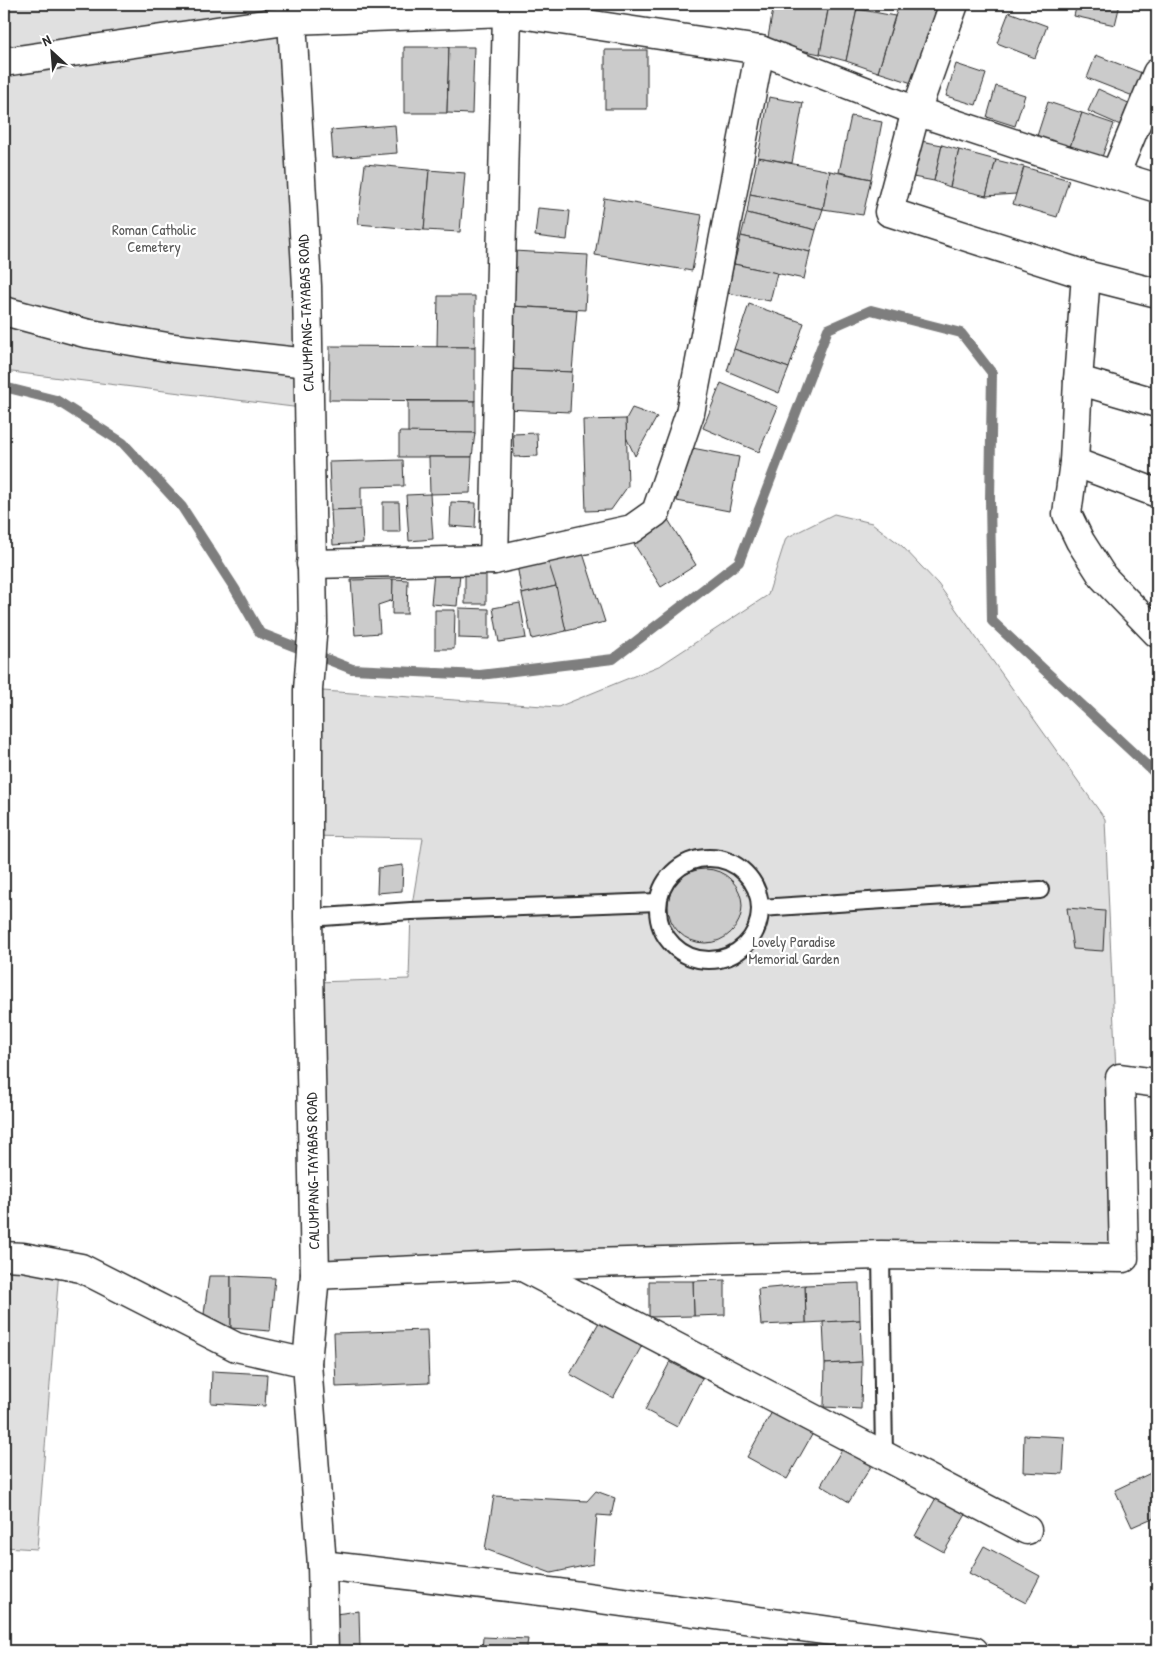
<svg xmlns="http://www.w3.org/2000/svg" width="1161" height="1655" viewBox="0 0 1161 1655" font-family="'Patrick Hand',sans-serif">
<rect width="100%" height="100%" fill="#fff"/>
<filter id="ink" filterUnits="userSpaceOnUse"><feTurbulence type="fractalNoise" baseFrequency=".02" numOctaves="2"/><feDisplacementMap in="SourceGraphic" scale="10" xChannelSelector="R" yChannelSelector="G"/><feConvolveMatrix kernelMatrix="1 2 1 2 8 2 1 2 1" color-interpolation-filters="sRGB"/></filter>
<g filter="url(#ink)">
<g fill="#e0e0e0" stroke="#868686">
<polygon points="4,4 294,4 309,409 4,371"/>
<polygon points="834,514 872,523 902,546 938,584 1105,819 1124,1258 315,1275 316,982 409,979 411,911 423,838 308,836 308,690 558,707 661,665 768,595 786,538"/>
<polygon points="4,1269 59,1270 37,1549 4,1547"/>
</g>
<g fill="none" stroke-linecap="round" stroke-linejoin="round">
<polyline stroke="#7e7e7e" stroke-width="10" points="4,387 56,400 123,443 182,507 235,589 260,633 352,669 480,675 613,659 739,562 828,329 871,310 961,333 992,373 990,500 992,621 1157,775"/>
</g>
<g fill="#cbcbcb" stroke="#2b2b2b">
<polygon points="774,4 829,4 820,54 767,43"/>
<polygon points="899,4 923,4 942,10 918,85 878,72"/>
<polygon points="1077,4 1120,4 1115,25 1074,16"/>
<polygon points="829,5 857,9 846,61 820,54"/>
<polygon points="857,9 895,16 878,72 846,61"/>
<polygon points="1009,12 1047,26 1035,58 997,43"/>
<polygon points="404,47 449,47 447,113 404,113"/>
<polygon points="449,47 474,47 472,114 447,113"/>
<rect x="605" y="50" width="42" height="59"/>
<polygon points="1096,55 1142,73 1133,96 1087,78"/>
<polygon points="956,64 986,74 976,105 946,96"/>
<polygon points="996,86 1025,95 1015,126 987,117"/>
<polygon points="1098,89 1135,106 1125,127 1088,111"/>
<polygon points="769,97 803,103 792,163 758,157"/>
<polygon points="1048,102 1082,113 1070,147 1037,136"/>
<polygon points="1082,113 1114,124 1102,157 1070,147"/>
<polygon points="851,116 882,122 871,179 839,172"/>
<polygon points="395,125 397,153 333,158 331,130"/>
<polygon points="921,141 942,145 934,181 913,177"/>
<polygon points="942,145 959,150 950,187 934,181"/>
<polygon points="959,150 996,160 986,196 950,187"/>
<polygon points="758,157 830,171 823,209 750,194"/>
<polygon points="996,160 1024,167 1016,194 986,196"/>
<polygon points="365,164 429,170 424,230 358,224"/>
<polygon points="1024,167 1069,180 1057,217 1013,204"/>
<polygon points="429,170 465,173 460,232 424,230"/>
<polygon points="830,171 871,179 863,215 823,209"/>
<polygon points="750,194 823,209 816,230 747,213"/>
<polygon points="604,198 702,215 692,271 595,255"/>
<polygon points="538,208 570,211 567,240 535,236"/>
<polygon points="747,213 816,230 810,252 741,236"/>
<polygon points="741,236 810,252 804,279 734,264"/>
<polygon points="513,251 588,255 585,310 510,306"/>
<polygon points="734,264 777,273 770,301 727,293"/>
<polygon points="438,296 475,296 475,347 437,347"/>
<polygon points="749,304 804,323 789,368 734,349"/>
<polygon points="510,306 577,310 572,372 508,369"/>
<polygon points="330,346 475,347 475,401 329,400"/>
<polygon points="734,349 789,368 779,393 727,371"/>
<polygon points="508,369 572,372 570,412 506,409"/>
<polygon points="721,383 778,407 759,452 703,428"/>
<rect x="408" y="401" width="67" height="32"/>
<polygon points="632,408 657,417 635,456 626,437 626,419"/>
<polygon points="626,419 628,486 611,510 586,511 583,420"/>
<polygon points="399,432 475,433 472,457 399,457"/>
<polygon points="537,433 538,456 514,457 513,434"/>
<polygon points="687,447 739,457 729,511 677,501"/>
<polygon points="429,457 472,457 470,493 430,494"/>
<polygon points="403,460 404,486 361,487 361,509 331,510 329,462"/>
<polygon points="430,494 433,539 409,541 406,495"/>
<polygon points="383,502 399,502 400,532 383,532"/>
<polygon points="451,502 476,503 475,528 450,526"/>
<polygon points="361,509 363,543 333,545 331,510"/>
<polygon points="664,513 696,565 661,587 629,536"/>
<polygon points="581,547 605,622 566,631 547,558"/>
<polygon points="547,558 556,586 522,594 517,565"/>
<polygon points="486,568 486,604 465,604 465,569"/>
<polygon points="434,571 460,573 457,606 431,604"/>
<polygon points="393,579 393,600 378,605 380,633 355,635 351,580"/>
<polygon points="393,579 408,580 407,614 392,614"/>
<polygon points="556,586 566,631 532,639 522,594"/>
<polygon points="520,603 526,638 499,642 493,608"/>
<polygon points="459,608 489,609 489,639 459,638"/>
<polygon points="435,610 455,610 454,649 435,649"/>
<polygon points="403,865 402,891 377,893 378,868"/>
<circle cx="705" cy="906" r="37"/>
<polygon points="1067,908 1105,911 1103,951 1073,949"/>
<polygon points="209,1276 231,1276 231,1328 204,1314"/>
<polygon points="231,1276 275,1278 270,1331 231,1328"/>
<polygon points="725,1280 725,1315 694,1316 693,1281"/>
<polygon points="649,1281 693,1281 694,1316 649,1317"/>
<polygon points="859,1283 860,1320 806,1323 805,1285"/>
<polygon points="805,1285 806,1323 761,1325 758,1289"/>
<polygon points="602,1317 645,1340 613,1398 570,1374"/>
<polygon points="860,1320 862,1362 825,1364 823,1322"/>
<polygon points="427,1330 429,1383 336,1387 334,1333"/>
<polygon points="670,1362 702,1378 677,1427 645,1410"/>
<polygon points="862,1362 861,1409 824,1407 825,1364"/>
<polygon points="212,1371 267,1374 265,1406 211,1403"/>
<polygon points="773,1410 813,1433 787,1479 747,1457"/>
<polygon points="1024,1435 1065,1437 1063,1474 1023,1472"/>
<polygon points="844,1446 873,1463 849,1502 821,1485"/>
<polygon points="1157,1470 1157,1516 1132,1527 1115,1490"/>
<polygon points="596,1491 615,1498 611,1516 597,1515 593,1564 551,1573 485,1549 494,1496 587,1501"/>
<polygon points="938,1494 968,1511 944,1552 915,1536"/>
<polygon points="984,1546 1040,1576 1026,1603 969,1573"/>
<polygon points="359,1611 360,1651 337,1650 335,1614"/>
<polygon points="483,1637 528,1639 526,1651 482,1651"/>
</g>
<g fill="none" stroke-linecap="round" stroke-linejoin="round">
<defs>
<g id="lane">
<circle cx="709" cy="909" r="51"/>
<polyline points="760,908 1040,890"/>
<polyline points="308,918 411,911 658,902"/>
<polyline points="881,1255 884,1455"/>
</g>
<g id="street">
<polyline points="954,4 916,111 889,212 1086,275 1157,293"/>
<polyline points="4,62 292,20 507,12 760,50 916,111 1049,155 1157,188"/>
<polyline points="1115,175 1157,73"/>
<polyline points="1086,275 1078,380 1074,462 1067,514 1080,541 1103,577 1157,633"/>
<polyline points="4,311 85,333 173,348 308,363"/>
<polyline points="1078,380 1157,403"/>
<polyline points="1074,462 1157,493"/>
<polyline points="494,560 507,12"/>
<polyline points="311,564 494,560 632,529 656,512 690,413 760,50"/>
<polyline points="4,1256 23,1257 81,1268 236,1347 307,1363"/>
<polyline points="521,1266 1027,1530"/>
<polyline points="315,1275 520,1265 881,1255 1124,1258 1120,1078 1157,1083"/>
<polyline points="322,1565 558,1593 974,1651"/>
</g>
<polyline id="secondary" points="294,4 292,20 307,286 313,623 308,690 308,918 315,1275 307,1363 322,1565 324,1651"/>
</defs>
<use href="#lane" stroke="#2b2b2b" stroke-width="20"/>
<use href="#street" stroke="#2b2b2b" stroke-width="31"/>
<use href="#secondary" stroke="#2b2b2b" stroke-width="31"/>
<use href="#lane" stroke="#fff" stroke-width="16"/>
<use href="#street" stroke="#fff" stroke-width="28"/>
<use href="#secondary" stroke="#fff" stroke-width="28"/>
</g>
</g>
<g text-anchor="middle" stroke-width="4.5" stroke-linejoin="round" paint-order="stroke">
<g font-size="15" fill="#585858" stroke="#fff">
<text x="154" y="235">Roman Catholic<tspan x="154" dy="17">Cemetery</tspan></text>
<text x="794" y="947">Lovely Paradise<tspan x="794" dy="17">Memorial Garden</tspan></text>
</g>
<g font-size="15" fill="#2b2b2b" stroke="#fff">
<text transform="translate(306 313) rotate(-92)" y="5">CALUMPANG-TAYABAS ROAD</text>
<text transform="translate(313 1171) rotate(-91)" y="5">CALUMPANG-TAYABAS ROAD</text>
</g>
</g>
<rect width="1161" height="1655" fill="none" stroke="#fff" stroke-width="20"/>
<rect x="10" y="10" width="1141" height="1635" fill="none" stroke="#2b2b2b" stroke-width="2" filter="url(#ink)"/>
<g transform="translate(52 52) rotate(334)" stroke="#ffffff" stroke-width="4" paint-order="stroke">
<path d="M0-4L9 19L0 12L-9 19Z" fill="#2b2b2b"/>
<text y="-8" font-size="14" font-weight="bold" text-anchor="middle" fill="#2b2b2b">N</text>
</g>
</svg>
